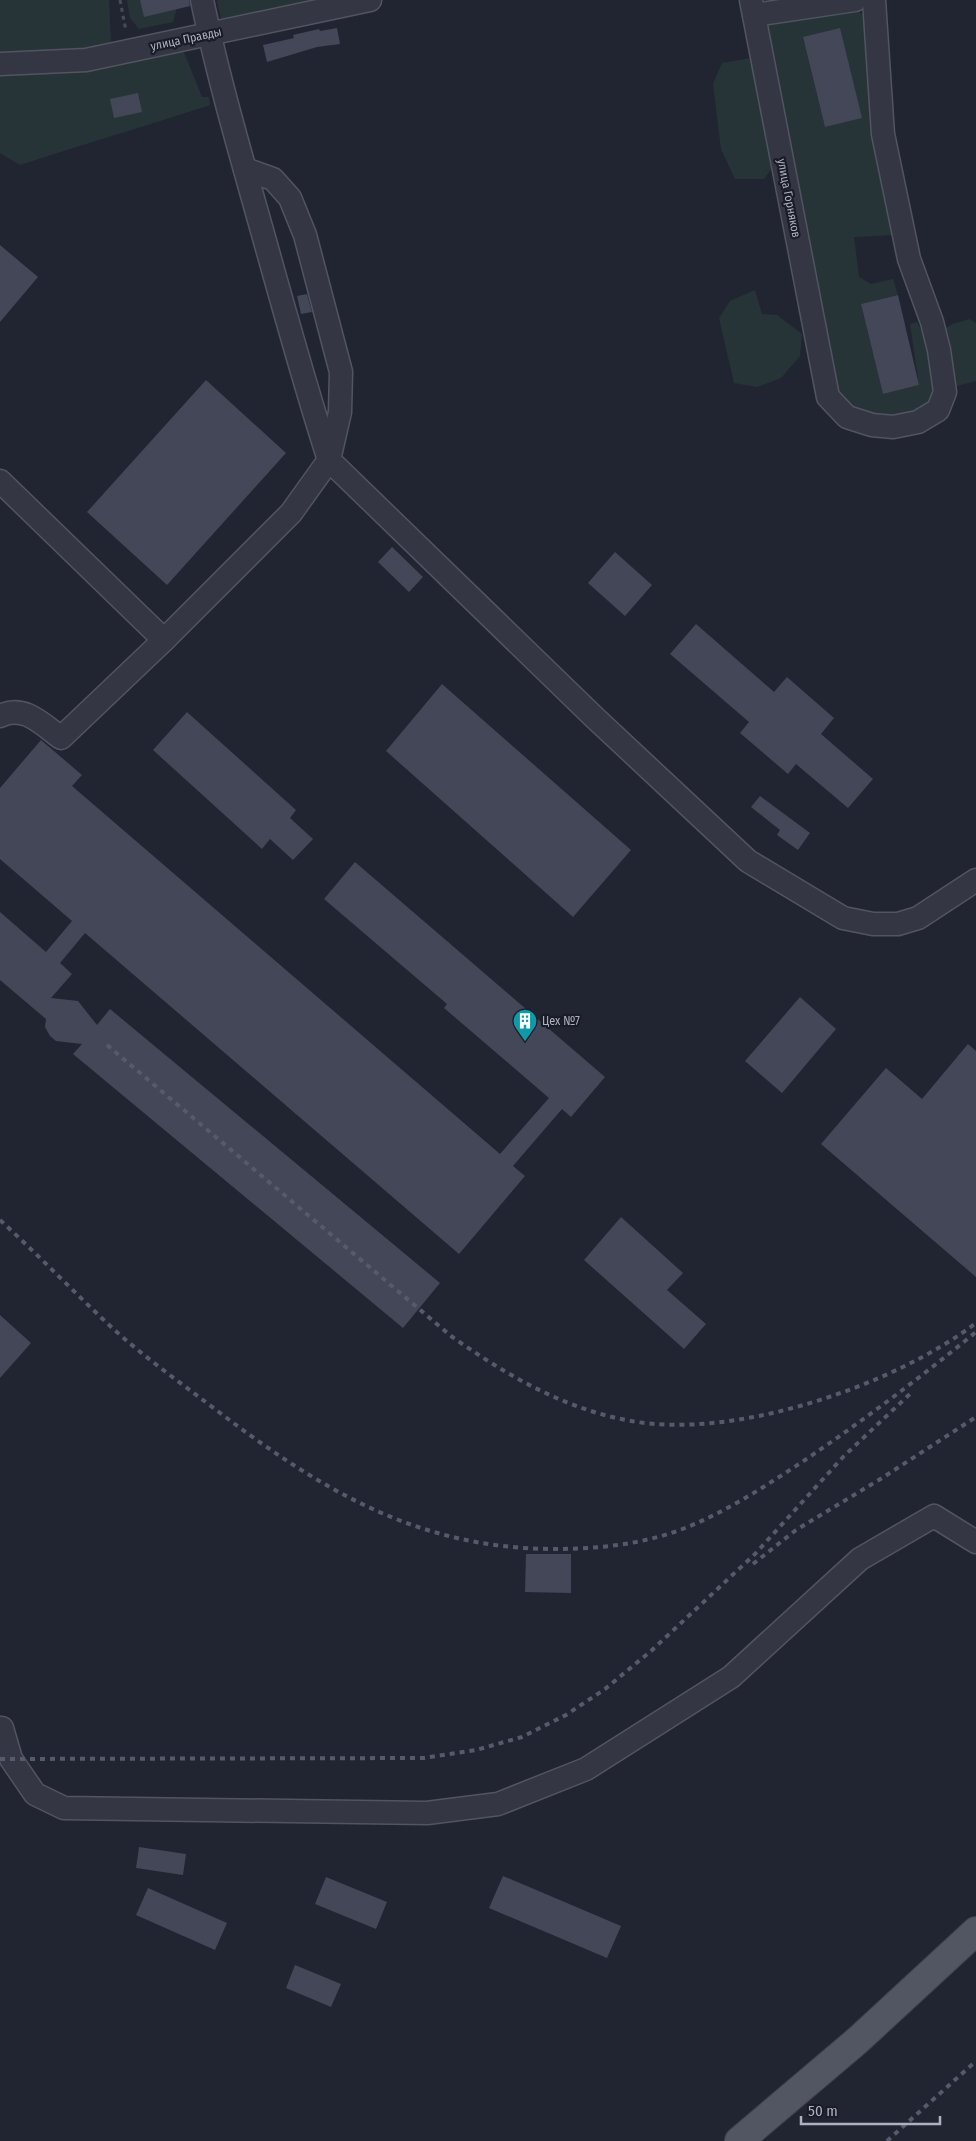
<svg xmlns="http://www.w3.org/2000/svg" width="976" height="2141" viewBox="0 0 976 2141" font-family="'Fira Sans Condensed',sans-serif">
<rect width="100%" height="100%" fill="#212532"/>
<g fill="#273437" fill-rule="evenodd">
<polygon points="0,0 109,0 111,42 92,49 0,54"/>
<polygon points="127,0 179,0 173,22 139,29 130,18"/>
<polygon points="217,0 319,0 221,19"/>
<path d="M855 8 864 16 893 235 854 237 859 277 871 284 893 279 898 295 861 304 883 394 919 385 910 324 917 322 925 337 935 395 922 414 880 422 831 396 761 22ZM803 37 861 118 825 127Z"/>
<path d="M183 50 202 97H209L210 105C147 126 83 144 20 165L0 153V74L98 70 166 51Z"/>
<polygon points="751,58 777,161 764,179 735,179 721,149 713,84 722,63"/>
<polygon points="755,290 762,314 777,315 802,334 800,356 781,378 757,387 734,383 719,318 730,301"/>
<polygon points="969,319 976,323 976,381 953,387 940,331 953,324"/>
</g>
<g fill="#434757">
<polygon points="140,0 189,0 190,6 144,17"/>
<polygon points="337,28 340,44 317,47 267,62 263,45 294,38 293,35 319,29 320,31"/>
<polygon points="840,28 862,118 825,127 803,37"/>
<polygon points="138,93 142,112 114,118 110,99"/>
<polygon points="0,245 38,277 0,322"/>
<polygon points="307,294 312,312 301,314 297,296"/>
<polygon points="898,295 919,385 883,394 861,304"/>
<polygon points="206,380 286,453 167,585 87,512"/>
<polygon points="392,547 423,577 409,592 378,562"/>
<polygon points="615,552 652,585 625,616 588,583"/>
<polygon points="696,624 774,692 787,677 834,718 821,734 873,779 848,808 796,764 788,774 740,733 749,722 670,654"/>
<polygon points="442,684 631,850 573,917 386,751"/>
<polygon points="187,712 296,810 290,818 313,839 293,860 270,839 262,849 153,750"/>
<polygon points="41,740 82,775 72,786 500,1154 549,1098 444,1008 447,1004 324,899 355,862 605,1077 571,1117 562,1109 513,1166 525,1176 459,1254 85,933 60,963 72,974 51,998 78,1001 97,1025 110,1009 440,1283 403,1328 73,1054 82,1044 56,1041 50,1036 45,1027 46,1019 0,980 0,912 46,952 72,921 0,859 0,788"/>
<polygon points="760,796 810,833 798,850 777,835 780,830 751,807"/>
<polygon points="800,997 836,1029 782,1093 745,1061"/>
<polygon points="968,1044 976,1051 976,1277 821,1144 886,1068 922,1099"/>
<polygon points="621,1217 683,1273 667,1290 706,1324 684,1349 584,1260"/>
<polygon points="0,1315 31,1343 0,1378"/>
<polygon points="526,1554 571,1554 571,1593 525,1592"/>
<polygon points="139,1847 186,1854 183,1875 136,1868"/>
<polygon points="503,1876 621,1926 607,1958 489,1908"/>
<polygon points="326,1877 387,1902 376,1929 315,1904"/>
<polygon points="148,1888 227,1923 215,1950 136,1915"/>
<polygon points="295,1965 341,1984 331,2007 286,1988"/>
</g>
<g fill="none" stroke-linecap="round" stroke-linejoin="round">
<defs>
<g id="minor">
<polyline points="751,0 828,397 847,417 872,425 893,427 918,422 938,410 945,392 939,350 932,322 909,259 883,134 874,0"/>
<polyline points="754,15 855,0"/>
<polyline points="0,64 86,60 370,0"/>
<polyline points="245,169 273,179 290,198 305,235 341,372 340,412 329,460 594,717 748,861 843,918 873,924 898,924 918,918 976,880"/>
<path d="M0 481 164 640 291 513 329 460C304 383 283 305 261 227 240 152 218 77 202 0"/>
<path d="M0 716C24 704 42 724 61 738L164 640"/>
<polyline points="0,1728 2,1728 11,1759 35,1794 64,1808 427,1813 498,1804 586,1769 731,1677 860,1559 934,1516 976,1542"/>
</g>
<polyline id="major" points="739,2141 858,2040 976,1931"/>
</defs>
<use href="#minor" stroke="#525461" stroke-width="25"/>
<use href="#major" stroke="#3e404d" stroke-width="30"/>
<polyline stroke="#444f55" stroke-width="3" stroke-dasharray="4 4" stroke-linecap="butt" points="120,0 126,31"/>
<use href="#minor" stroke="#343743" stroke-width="22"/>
<use href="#major" stroke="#525663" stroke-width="28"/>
<g stroke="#575a6a" stroke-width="4" stroke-dasharray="5 5" stroke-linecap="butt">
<path d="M107 1045 451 1336C506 1375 564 1409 631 1421 734 1440 893 1386 976 1323"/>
<path d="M0 1220C37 1254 72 1290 108 1324 139 1353 174 1378 207 1403 315 1486 414 1549 555 1549 598 1549 645 1544 685 1528 728 1511 767 1485 805 1460 864 1420 921 1377 976 1332"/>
<polyline points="753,1564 796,1530 882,1478 976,1417"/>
<polyline points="0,1759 424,1758 476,1750 522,1737 566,1715 605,1689 651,1651 755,1554 844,1456 912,1392"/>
<polyline points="887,2141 976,2061"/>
</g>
</g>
<defs>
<symbol id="building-pin" viewBox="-11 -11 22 30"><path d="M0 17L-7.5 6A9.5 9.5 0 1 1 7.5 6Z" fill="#0f9aa8" stroke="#1a1c28"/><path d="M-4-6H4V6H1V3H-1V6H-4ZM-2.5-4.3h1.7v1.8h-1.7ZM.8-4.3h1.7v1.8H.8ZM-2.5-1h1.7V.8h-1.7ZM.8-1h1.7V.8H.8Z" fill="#fff"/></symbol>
</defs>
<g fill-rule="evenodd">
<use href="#building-pin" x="511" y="1007" width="28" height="38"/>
</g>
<g text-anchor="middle" stroke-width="4.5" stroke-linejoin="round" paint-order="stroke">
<g font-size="12" fill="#aeb1c0" stroke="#1a1c28">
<text transform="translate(186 39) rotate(-12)" y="4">улица Правды</text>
<text transform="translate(789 198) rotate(79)" y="4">улица Горняков</text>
</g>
<g font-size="12" fill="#aeb1c0" stroke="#1a1c28" text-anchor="start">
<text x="542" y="1025">Цех №7</text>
</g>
</g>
<path d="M801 2116v8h139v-8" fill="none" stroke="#aeb1c0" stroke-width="2.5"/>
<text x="808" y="2116" font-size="15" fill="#aeb1c0" stroke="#1a1c28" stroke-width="4" paint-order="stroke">50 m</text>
</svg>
